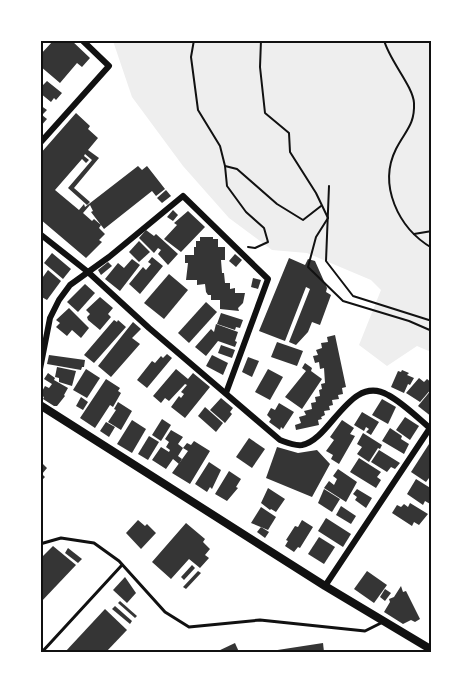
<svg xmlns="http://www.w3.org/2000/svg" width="472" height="693" viewBox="0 0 472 693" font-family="'Roboto Condensed',sans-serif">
<rect width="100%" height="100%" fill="#fff"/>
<polygon fill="#eee" points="113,41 431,41 431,352 417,346 387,366 359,345 381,290 371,280 307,253 272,250 229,218 183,166 132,97"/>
<g fill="#353535">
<polygon points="58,40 71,40 90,58 82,67 77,63 60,83 40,66 40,55 53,41 56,43"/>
<polygon points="47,81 62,93 56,100 54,98 51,102 40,93 40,88"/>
<polygon points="40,105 47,110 42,115 47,119 40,127"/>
<polygon points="76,113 90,126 88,129 98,138 88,150 99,158 74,188 90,202 87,205 68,188 92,160 85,154 84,156 89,160 86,163 82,159 55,190 79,210 84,204 85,207 138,166 142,170 147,166 165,189 156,196 152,191 104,229 91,212 93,211 90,205 83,213 92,221 94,219 101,225 99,228 105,234 99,240 102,242 86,258 40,219 40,154"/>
<polygon points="166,190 171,196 162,203 157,198"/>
<polygon points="173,210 178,215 173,221 167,217"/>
<polygon points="188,211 205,227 181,252 164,239 177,225 174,223"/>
<polygon points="146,230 154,236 156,234 178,254 168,265 158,254 161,250 158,248 154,253 139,238"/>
<polygon points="200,237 213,237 213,239 218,239 218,247 225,247 225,260 221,260 222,273 224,273 225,283 230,283 230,289 235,288 235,293 245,293 243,303 238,308 239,311 220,309 220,300 211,300 211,295 208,295 206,292 205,284 197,285 197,280 186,280 188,263 185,263 185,255 194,255 194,247 196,247 196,241 200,241"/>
<polygon points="139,241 150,252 139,262 129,252"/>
<polygon points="52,253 71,269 63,279 44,263"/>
<polygon points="235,254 242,260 236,267 229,261"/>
<polygon points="152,257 163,266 140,294 129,284 143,267 146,270 151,264 148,262"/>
<polygon points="289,258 305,265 308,259 315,261 327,288 326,292 331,295 320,325 312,322 308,332 296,345 289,342 310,289 306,287 285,341 259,331"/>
<polygon points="132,259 140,265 120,291 105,279 118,263 124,268"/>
<polygon points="108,262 112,266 101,275 98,270"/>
<polygon points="48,270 61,281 47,300 40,296 40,281"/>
<polygon points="169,274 188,290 164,319 144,303"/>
<polygon points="253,278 261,280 258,289 251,287"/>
<polygon points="85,284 95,293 78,312 67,302"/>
<polygon points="100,297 113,308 108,314 111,317 100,330 88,320 87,317 90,314 86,310"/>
<polygon points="206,302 217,312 189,343 178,333"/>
<polygon points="69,308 89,328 81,338 72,330 67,336 56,327 60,323 56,320"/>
<polygon points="221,313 243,320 240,328 236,327 235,330 217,324"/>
<polygon points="114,320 117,322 118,320 126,327 94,363 84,355"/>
<polygon points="133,322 141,329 132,338 140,344 111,377 98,366"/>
<polygon points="216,324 238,332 235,341 237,342 235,347 218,341 206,356 195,347 211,329 214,332"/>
<polygon points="335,335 346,387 342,388 343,394 338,395 339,399 332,400 333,405 329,406 330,410 324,411 325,415 321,417 322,419 318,420 319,425 296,430 295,425 301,423 299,417 306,415 304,411 312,409 311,403 316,402 315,397 320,396 319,390 322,389 321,384 325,383 324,368 320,369 319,362 315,363 313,356 318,355 316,350 322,348 321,343 328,342 327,337"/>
<polygon points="277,342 303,351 297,366 271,357"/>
<polygon points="221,345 235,350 232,358 218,353"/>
<polygon points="167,354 172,358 147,388 137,380 152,361 155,363 161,356 163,358"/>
<polygon points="49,355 85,360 84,367 82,367 81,370 47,364"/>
<polygon points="212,355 228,363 223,375 206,366"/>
<polygon points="248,357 259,361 252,377 242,372"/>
<polygon points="305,363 312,368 311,371 322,379 302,409 285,397 306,371 302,368"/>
<polygon points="57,367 76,371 72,386 59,382 59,378 55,377"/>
<polygon points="86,369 100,378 87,398 73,390"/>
<polygon points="176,369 188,379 193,373 210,387 185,418 171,407 179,396 181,398 184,394 181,392 187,385 185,384 169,401 165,398 161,403 153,396"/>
<polygon points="268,369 283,377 270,400 255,392"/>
<polygon points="402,370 409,373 407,375 414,378 410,385 408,384 404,393 391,387 398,371 401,372"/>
<polygon points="48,373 55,378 54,380 68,388 64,395 65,396 57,406 54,406 43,399 44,397 40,395 45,386 49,388 52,384 44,379"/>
<polygon points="419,378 424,382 427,379 432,383 432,388 420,402 406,393"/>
<polygon points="106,379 120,388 118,391 121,393 113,407 110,405 95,428 80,418"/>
<polygon points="432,389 432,417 418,406"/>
<polygon points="81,397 88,402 83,410 76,406"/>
<polygon points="221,398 233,408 230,412 232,414 225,423 210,410"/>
<polygon points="382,399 396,407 388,424 372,415"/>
<polygon points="118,402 132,411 121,430 108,422 116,410 114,409"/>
<polygon points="279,403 294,412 283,429 281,427 280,430 269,422 271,419 267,415 271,408 275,410"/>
<polygon points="205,407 223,423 216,432 198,416"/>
<polygon points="362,412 379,422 371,435 366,432 369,429 366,427 364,431 354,425"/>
<polygon points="405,417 419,426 410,440 396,430"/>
<polygon points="162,419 171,425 161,441 152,435"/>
<polygon points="132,420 146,429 132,453 117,444"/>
<polygon points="342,420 354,428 350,434 355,436 339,464 331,459 333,455 326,451 334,440 330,437"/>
<polygon points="106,422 115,427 109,437 100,431"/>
<polygon points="390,428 402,436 401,439 409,444 404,454 382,441"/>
<polygon points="171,430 183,437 178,444 183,448 178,456 182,459 179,464 173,459 166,469 152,460 161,447 169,452 170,450 166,447 169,442 165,439"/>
<polygon points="363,433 382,445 380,449 378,448 369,462 357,454 362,447 357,444"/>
<polygon points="149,436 159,442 148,460 138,454"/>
<polygon points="249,438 265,449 252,468 236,457"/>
<polygon points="194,441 210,451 190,484 172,473 188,451 183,448 187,443 191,445"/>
<polygon points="429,444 432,446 432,474 426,482 411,472"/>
<polygon points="277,447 298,453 317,450 330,464 312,497 266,478"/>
<polygon points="379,450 400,463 395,469 391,467 387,472 371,462"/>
<polygon points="40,456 43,458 41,462 47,468 42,474 45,477 40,482"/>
<polygon points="359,458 381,472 377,477 381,480 376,488 350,472"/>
<polygon points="209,462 221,470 212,489 210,487 207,492 195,484"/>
<polygon points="338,469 357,482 346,502 324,488 329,481 334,485 337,479 333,476"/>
<polygon points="229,471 241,479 236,487 238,488 227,501 215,494"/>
<polygon points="416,479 432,489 432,505 425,501 423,505 407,494"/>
<polygon points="268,488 285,499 276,512 271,509 270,510 261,503"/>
<polygon points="324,489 340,499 332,512 318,503"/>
<polygon points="357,489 372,498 366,508 355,500 357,497 353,494"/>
<polygon points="410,503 428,514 419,525 414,522 412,526 392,513 397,505 401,507 404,504 408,507"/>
<polygon points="341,506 356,516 351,524 336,515"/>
<polygon points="261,507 276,517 268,530 251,523"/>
<polygon points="326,518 351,534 343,547 318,531"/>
<polygon points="138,520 145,526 147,524 156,533 141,549 126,533"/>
<polygon points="302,520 313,527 300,548 298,547 294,552 285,546 288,541 286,540 295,526 298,527"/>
<polygon points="186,523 205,539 203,542 210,549 205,555 209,558 200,568 189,559 171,579 152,562"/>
<polygon points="261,527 269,532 265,538 257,532"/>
<polygon points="319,537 335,547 324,564 308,554"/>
<polygon points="53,546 76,565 40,603 40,559"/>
<polygon points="68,548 82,559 78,563 65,553"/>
<polygon points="192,565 195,568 184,580 181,577"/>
<polygon points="198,571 201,573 186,589 183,587"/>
<polygon points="367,571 387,585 374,603 354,589"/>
<polygon points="125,577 136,593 127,603 113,590"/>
<polygon points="401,586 403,592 406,591 420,619 415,622 411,620 403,624 384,612 390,602 389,599 394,597"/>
<polygon points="385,589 391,593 385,601 380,597"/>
<polygon points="120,601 137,616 135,618 118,603"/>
<polygon points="115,606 132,621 130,624 112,609"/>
<polygon points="105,609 127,630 106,652 65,652"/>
<polygon points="235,643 239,652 216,652"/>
<polygon points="323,643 324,652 271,652 271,651"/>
</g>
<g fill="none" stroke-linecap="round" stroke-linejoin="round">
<g stroke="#111" stroke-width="2">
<polyline points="194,40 191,57 198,110 220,146 225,166 227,186 246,212 264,228 268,242 255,248 248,247"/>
<polyline points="261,40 260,67 265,113 289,133 290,152 316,193 328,218 316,237 308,267 343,301 409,321 432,331"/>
<path d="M384 40C389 60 413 86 414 103 415 125 405 131 396 149 378 185 398 228 432 248"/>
<polyline points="225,166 237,169 277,204 303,220 321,206"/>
<polyline points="329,186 326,261 353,296 432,321"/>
<polyline points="414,234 432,231"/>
</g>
<g stroke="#111" stroke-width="3">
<polyline points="40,544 61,538 94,543 119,561 165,612 189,627 260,620 365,631 383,622"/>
<polyline points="42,652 122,565"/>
</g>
<g stroke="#111" stroke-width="6">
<polyline points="40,143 109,66 82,40"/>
<path d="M40 234 88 272 149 328 280 440C288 443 294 446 302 445 331 440 350 373 388 395 403 403 418 418 432 430"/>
<polyline points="40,369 50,318 59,300 70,285 109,257 183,196 268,279 226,393"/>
<polyline points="325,586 430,428"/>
</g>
<polyline stroke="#111" stroke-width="8" points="40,405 325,586 432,650"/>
</g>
<rect width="472" height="693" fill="none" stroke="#ffffff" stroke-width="84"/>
<rect x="42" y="42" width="388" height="609" fill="none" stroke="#111" stroke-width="2"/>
</svg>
